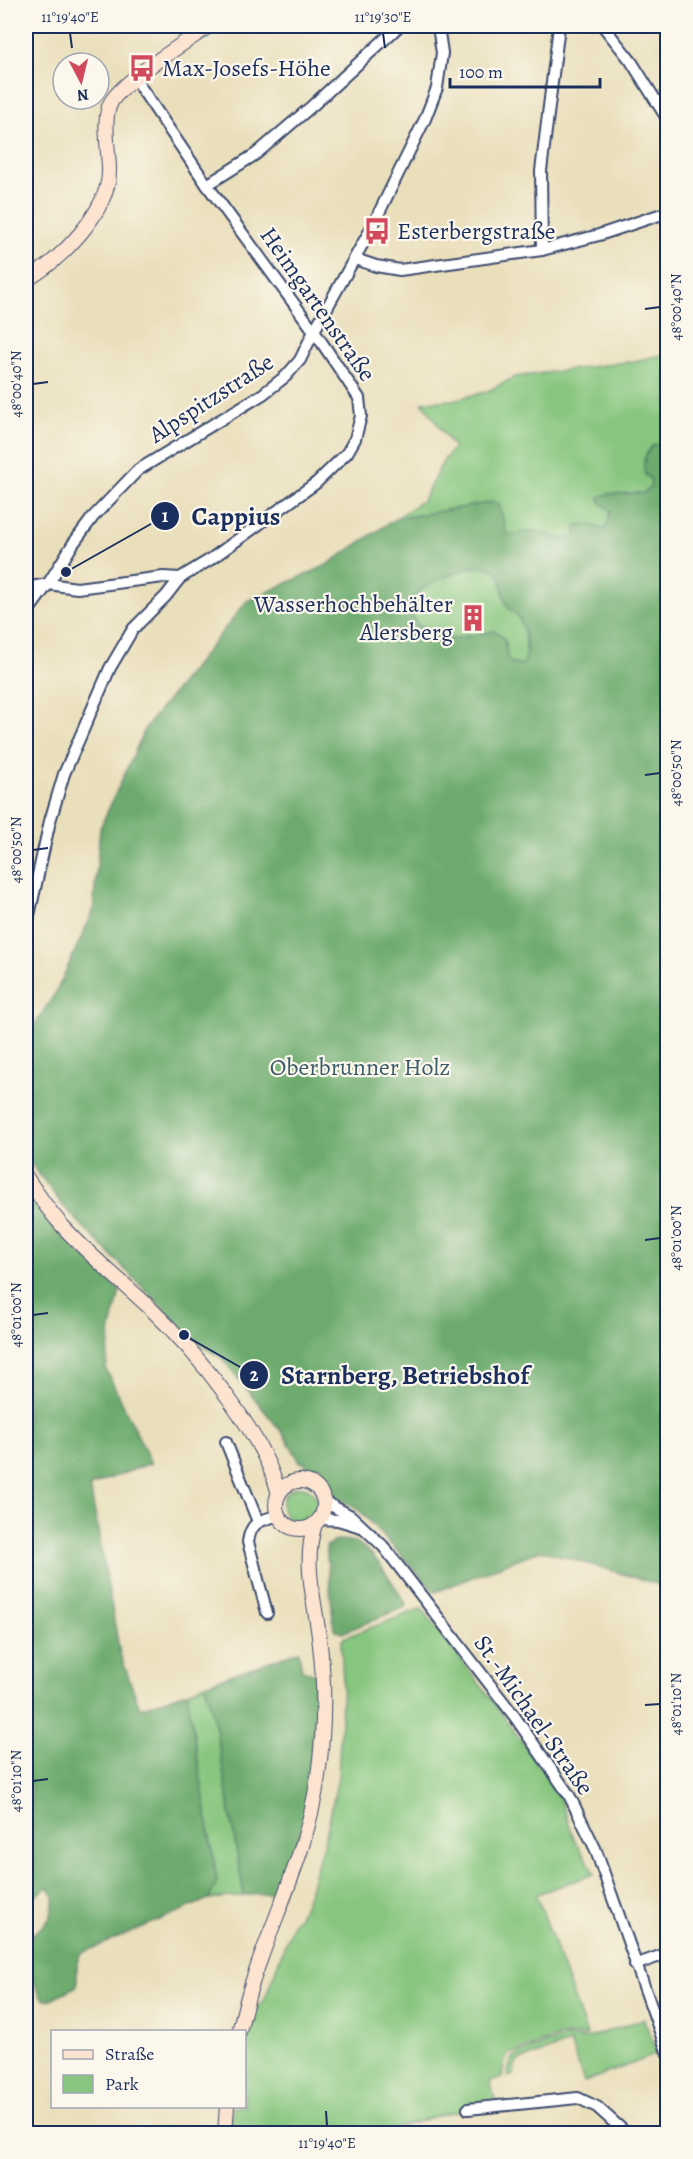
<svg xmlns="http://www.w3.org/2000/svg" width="693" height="2159" viewBox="0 0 693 2159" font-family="Alegreya,serif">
<rect width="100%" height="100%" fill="#fbf7ec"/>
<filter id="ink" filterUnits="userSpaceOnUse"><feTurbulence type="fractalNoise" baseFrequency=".0167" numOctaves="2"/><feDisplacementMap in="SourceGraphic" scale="12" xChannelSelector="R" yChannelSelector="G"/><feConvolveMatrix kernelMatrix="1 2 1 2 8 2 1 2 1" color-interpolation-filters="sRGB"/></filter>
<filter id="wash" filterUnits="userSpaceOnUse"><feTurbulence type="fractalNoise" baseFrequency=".008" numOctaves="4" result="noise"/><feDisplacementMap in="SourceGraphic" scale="24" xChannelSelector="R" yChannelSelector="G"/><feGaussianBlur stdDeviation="1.35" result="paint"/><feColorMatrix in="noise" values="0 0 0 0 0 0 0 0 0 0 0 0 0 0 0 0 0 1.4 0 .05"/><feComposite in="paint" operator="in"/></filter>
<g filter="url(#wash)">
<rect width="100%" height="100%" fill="#eadfbb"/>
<g fill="#86c67e" stroke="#507a6e" stroke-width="1.5">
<polygon points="667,354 667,446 650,478 651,485 644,493 608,494 611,511 605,530 587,524 576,537 560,539 535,531 507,535 493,502 395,519 423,500 444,460 454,448 422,402 452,400 486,392 515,377 634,361"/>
<path d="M473 567C511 563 497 588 508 607 510 611 515 612 518 616 525 629 528 649 525 662L521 665 509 663 506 655V642L495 631 436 642 428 629 416 624 410 610C410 586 454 572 473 567Z"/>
<circle cx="300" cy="1505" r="18"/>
<path d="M420 1609 423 1610 488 1695 554 1786C564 1803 567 1823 575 1840 581 1852 589 1861 594 1874L537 1894V1896L587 2035 561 2036 507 2055 503 2069 502 2078 490 2082 497 2105 440 2115 379 2133 230 2134 233 2107 244 2106 245 2037 252 2006H259L264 2001 293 1923 299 1917 309 1893 327 1831 338 1777 343 1681 341 1642 343 1638Z"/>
<polygon points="205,1684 216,1728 244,1896 209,1899 217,1881 187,1692"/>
<polygon points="644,2019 657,2054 584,2082 570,2043 521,2060 515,2065 514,2075 507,2077 511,2060 518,2054 564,2038 588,2038"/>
</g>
<g fill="#6cab6d" stroke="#446d66" stroke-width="1.5" fill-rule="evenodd">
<path d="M661 444 668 446 667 1587 541 1550 435 1592 360 1511 335 1497 319 1472 306 1468 304 1461 301 1463 284 1435 221 1357 197 1343 64 1207 26 1157V1038L56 992 93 912 100 828 146 727 247 601 325 566 395 519 493 502 499 504 507 535 535 531 560 539 576 537V525L587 524 605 530 611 511 600 502 599 497 608 494 644 493 651 485 650 478 645 475C642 462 644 455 653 445ZM473 567C511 563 497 588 508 607 510 611 515 612 518 616 525 628 528 649 525 662L521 665 509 662C504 650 509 639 495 631L436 642C434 639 431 633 428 630 425 627 423 629 420 627 416 624 411 615 410 610 405 589 458 571 473 567Z"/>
<path d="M26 1190 55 1229 120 1291 111 1328 106 1369 151 1463 90 1486 120 1654 140 1708 187 1692 217 1881 209 1899 80 1954 77 1963V1986L51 1999 45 2000 41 1997 26 1964V1940C42 1924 52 1926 53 1901 53 1894 52 1892 48 1887L26 1903V1849L32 1843 30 1783 26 1773Z"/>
<path d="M338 1540C346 1540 355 1541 362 1546 380 1559 393 1585 406 1603L405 1607 342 1633 334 1629 326 1546Z"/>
<polygon points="299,1651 302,1670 317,1674 316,1749 306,1814 281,1895 268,1893 244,1896 216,1728 205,1684"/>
</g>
</g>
<g filter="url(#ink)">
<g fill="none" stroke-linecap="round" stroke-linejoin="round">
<defs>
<g id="street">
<polyline points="603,26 631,61 668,120"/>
<polyline points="207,185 256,154 312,106 399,26"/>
<polyline points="542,250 541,171 559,26"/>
<polyline points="355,259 376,266 400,270 542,250 599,235 668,212"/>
<polyline points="26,588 48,584 77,588 163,577 180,578"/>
<polyline points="26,614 48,584 73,544 93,517 138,470 263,394 286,376 300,360 314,331 372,227 425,119 437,88 442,53 438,26"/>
<polyline points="26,929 50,821 64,774 110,668 133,629 166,596 180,578 211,559 316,483 347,453 355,439 361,416 359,398 314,331 207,185 135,79"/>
<polyline points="226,1442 258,1522"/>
<polyline points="323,1501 351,1516 383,1546 515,1717 569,1795 595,1848 668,2054"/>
<polyline points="319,1519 338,1520 361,1527"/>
<path d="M267 1613 248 1542C251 1521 260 1521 279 1515"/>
<polyline points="635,1965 668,1953"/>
<polyline points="468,2109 578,2098 597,2107 627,2134"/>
</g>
<g id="secondary">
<path d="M26 280C59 262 110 211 109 170 109 152 102 118 111 102 126 78 185 43 209 26"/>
<path d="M26 1177C36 1192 47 1208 59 1222 84 1251 120 1280 149 1307 195 1351 263 1432 279 1494"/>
<circle cx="300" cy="1505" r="24"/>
<path d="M239 2032C243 2015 247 1999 252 1983 275 1913 308 1851 318 1776 324 1733 325 1687 320 1645 316 1603 302 1565 315 1524"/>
<polyline points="225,2134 227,2106"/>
</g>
</defs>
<use href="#street" stroke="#3a496c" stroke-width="14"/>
<use href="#secondary" stroke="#3a496c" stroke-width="16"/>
<use href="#street" stroke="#fff" stroke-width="10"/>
<use href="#secondary" stroke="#fde4d1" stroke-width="14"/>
</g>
</g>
<path fill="none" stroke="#1b2f5e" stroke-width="2" d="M70 33 72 48M383 33 385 48M645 309 660 307M33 384 48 382M645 775 660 773M33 850 48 848M645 1240 660 1238M33 1315 48 1313M645 1705 660 1704M33 1781 48 1779M326 2111 327 2126"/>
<defs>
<symbol id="bus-bare" viewBox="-9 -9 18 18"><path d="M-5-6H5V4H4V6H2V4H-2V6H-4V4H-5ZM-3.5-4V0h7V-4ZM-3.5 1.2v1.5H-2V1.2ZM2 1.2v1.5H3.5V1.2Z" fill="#d1495b" stroke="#fbf7ec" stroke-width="2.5" paint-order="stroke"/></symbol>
<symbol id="building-bare" viewBox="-9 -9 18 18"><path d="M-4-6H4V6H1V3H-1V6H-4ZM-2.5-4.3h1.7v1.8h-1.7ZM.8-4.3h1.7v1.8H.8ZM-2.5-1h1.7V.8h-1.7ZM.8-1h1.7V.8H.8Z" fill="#d1495b" stroke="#fbf7ec" stroke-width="2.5" paint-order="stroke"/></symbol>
</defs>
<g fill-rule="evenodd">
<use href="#bus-bare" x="123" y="49" width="38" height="38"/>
<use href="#bus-bare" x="358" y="212" width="38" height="38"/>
<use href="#building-bare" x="454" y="599" width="38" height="38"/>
</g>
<g text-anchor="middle" stroke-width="4.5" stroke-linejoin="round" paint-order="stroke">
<g font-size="24" fill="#1b2f5e" stroke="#fbf7ec" text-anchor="start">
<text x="162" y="76">Max-Josefs-Höhe</text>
<text x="397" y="239">Esterbergstraße</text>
<text x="453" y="612" text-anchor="end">Wasserhochbehälter<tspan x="453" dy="28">Alersberg</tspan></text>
</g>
<g font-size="24" fill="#1b2f5e" stroke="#fbf7ec">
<text transform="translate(318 304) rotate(55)" y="8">Heimgartenstraße</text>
<text transform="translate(211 398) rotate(-33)" y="8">Alpspitzstraße</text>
<text transform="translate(534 1715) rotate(55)" y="8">St.-Michael-Straße</text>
</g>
<g font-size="24" fill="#3b5c68" stroke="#fbf7ec">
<text x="360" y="1075">Oberbrunner Holz</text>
</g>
</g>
<path fill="none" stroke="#1b2f5e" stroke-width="2" d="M66 572L165 516M184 1335L254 1375"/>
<g fill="#1b2f5e" stroke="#fbf7ec" stroke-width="2">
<circle cx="66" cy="572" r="6"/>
<circle cx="184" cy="1335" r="6"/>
<circle cx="165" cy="516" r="15"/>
<circle cx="254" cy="1375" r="15"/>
</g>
<g font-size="18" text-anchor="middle" font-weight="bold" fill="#fff">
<text x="165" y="522">1</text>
<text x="254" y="1381">2</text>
</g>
<g font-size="26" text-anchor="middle" font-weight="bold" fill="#1b2f5e" stroke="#fbf7ec" stroke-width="4.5" stroke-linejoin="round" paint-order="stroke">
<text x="236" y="525">Cappius</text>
<text x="405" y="1384">Starnberg, Betriebshof</text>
</g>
<rect width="693" height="2159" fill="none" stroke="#fbf7ec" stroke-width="66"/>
<rect x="51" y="2030" width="195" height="78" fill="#fbf7ec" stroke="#a1a7b3" stroke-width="1.5"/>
<rect x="63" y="2050" width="30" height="9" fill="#fde4d1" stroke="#a1a7b3" stroke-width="1.5"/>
<text x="105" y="2060" font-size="18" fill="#1b2f5e">Straße</text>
<rect x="63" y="2075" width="30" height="18" fill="#86c67e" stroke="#a1a7b3" stroke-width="1.5"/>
<text x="105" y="2090" font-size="18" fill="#1b2f5e">Park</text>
<g transform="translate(81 81) rotate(173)"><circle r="28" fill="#fbf7ec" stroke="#a1a7b3" stroke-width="1.5"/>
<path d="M0-4.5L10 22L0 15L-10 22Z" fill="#d1495b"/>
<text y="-9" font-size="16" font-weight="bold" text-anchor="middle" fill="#1b2f5e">N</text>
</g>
<path d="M450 78v9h150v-9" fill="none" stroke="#1b2f5e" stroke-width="3"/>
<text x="459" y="78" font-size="18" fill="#1b2f5e" stroke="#fbf7ec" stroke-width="4.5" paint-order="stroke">100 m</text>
<rect x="33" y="33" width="627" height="2093" fill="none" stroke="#1b2f5e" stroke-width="2"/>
<g font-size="15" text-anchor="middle" fill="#1b2f5e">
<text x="70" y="22">11°19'40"E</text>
<text x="383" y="22">11°19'30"E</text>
<text transform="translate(676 307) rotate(-90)" y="5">48°00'40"N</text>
<text transform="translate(16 384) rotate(-90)" y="5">48°00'40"N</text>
<text transform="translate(676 773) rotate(-90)" y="5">48°00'50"N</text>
<text transform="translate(16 850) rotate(-90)" y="5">48°00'50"N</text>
<text transform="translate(676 1238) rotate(-90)" y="5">48°01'00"N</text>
<text transform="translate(16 1315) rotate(-90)" y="5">48°01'00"N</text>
<text transform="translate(676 1704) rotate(-90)" y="5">48°01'10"N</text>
<text transform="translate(16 1781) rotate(-90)" y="5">48°01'10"N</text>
<text x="327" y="2148">11°19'40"E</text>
</g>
</svg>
